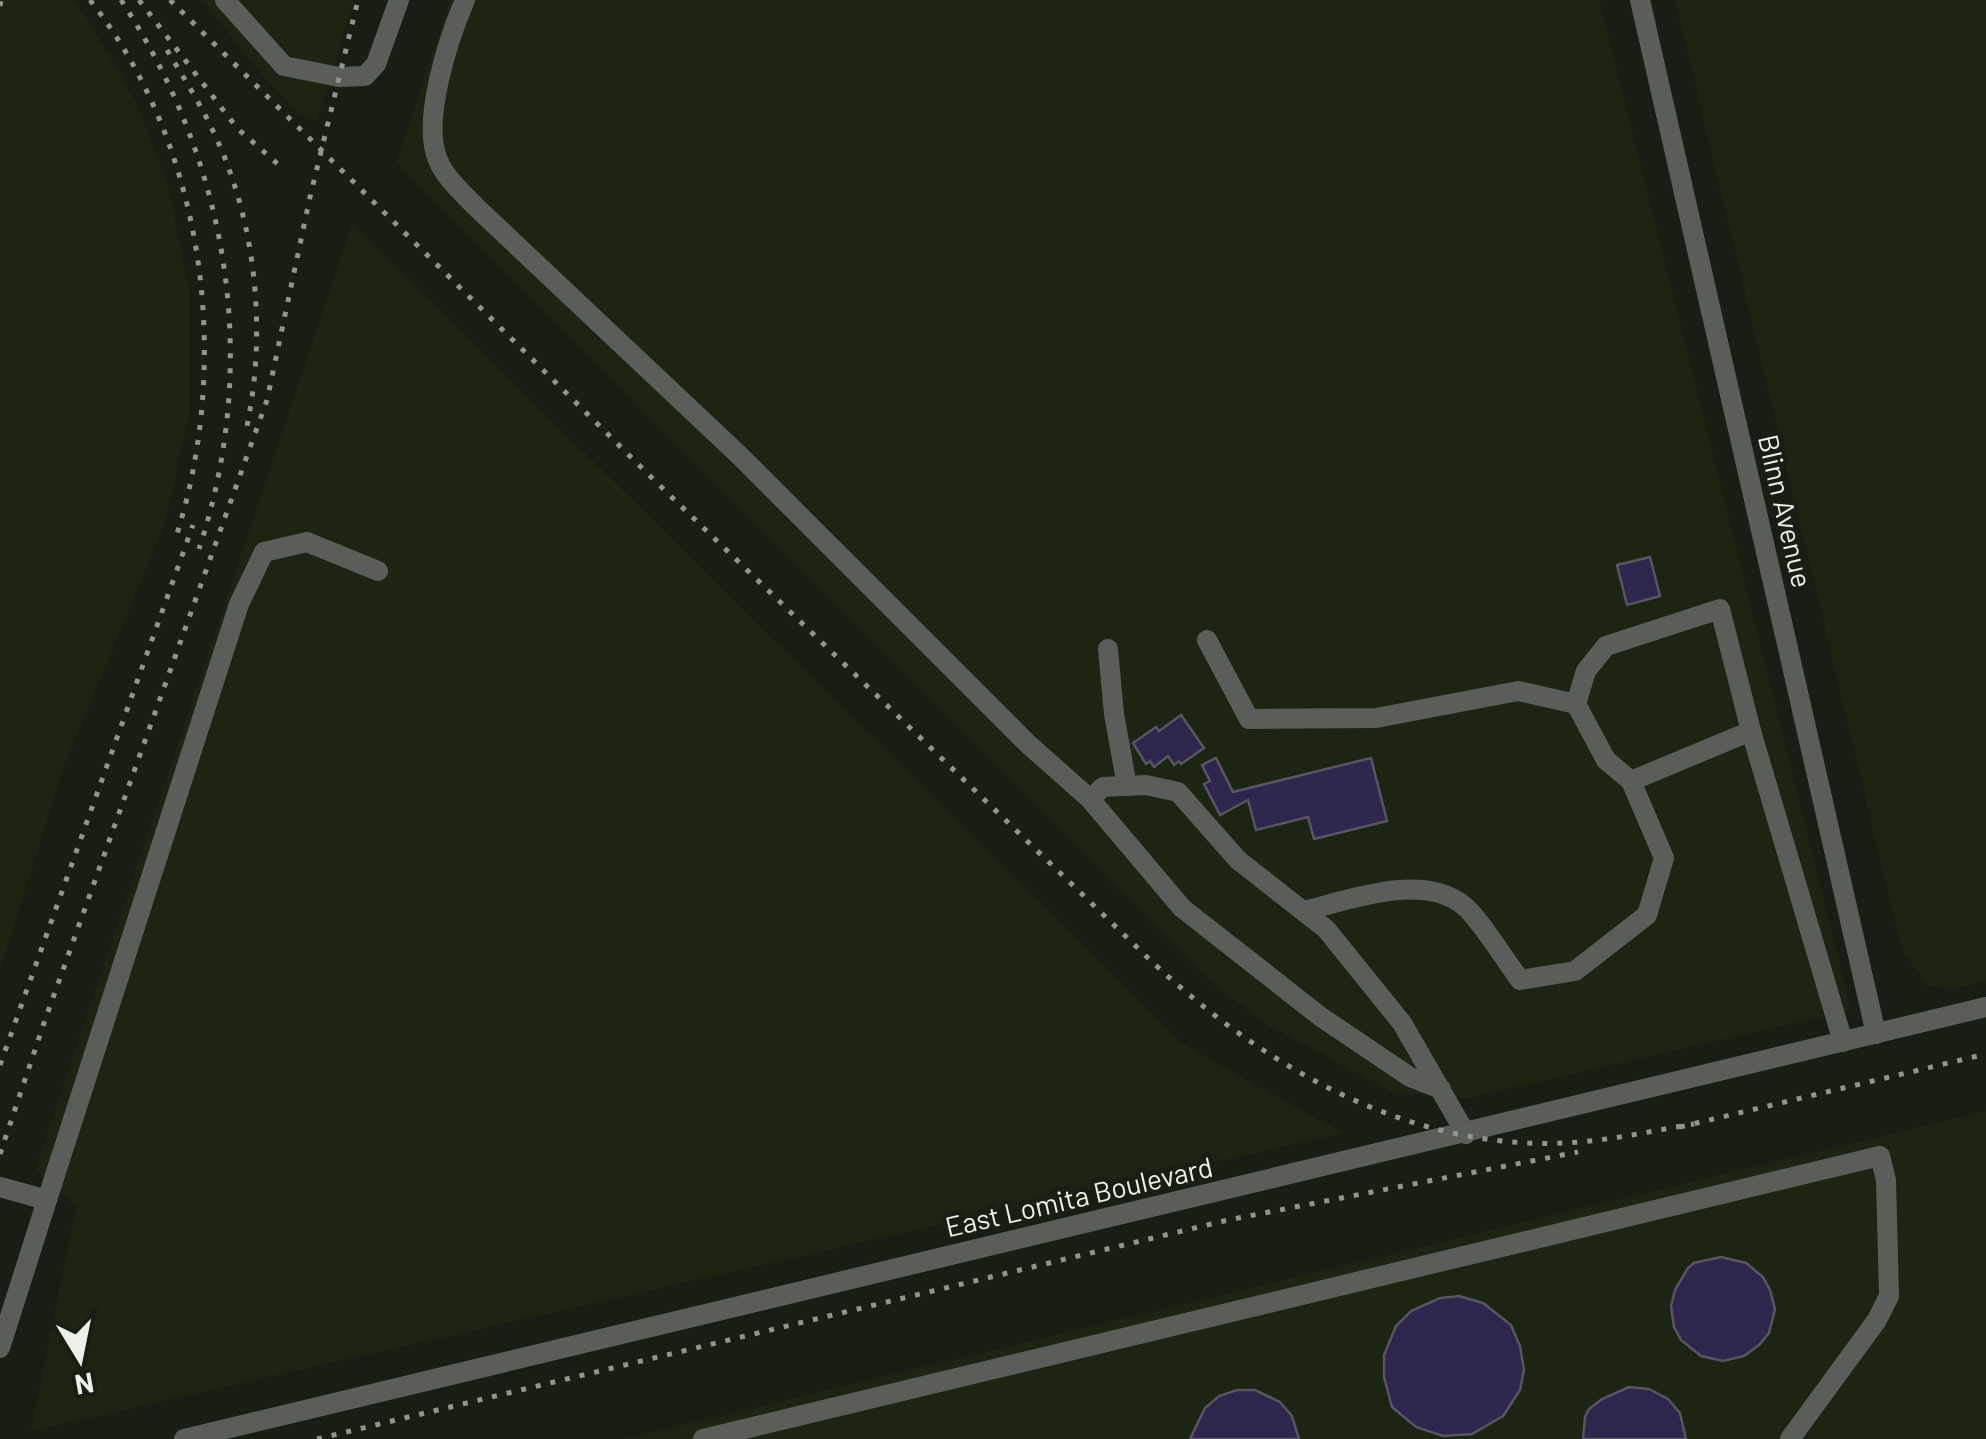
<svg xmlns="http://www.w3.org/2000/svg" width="1986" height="1439" viewBox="0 0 1986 1439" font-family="Barlow,sans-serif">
<rect width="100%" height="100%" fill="#191e14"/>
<g fill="#1c2414">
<polygon points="0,0 73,0 92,26 137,104 168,184 189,290 189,417 164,526 64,766 0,971"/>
<polygon points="202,0 354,0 317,121 297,112 267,81"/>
<polygon points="450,0 1600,0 1851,1010 1469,1098 1393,1092 1268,1025 1220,990 396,163"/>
<polygon points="1675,0 1986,0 1986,981 1953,989 1927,985 1902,951"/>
<polygon points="352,223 1186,1046 1343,1133 31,1431 76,1207 35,1170"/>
<polygon points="1986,1111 1986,1439 625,1439"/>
</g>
<g fill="#2f264e" stroke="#575561" stroke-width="2.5">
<polygon points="1650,557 1660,596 1627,605 1617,565"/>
<polygon points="1181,715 1204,748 1181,764 1179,761 1174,765 1168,756 1154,767 1150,761 1146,764 1133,743 1156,727 1159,731"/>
<polygon points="1216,758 1233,792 1371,758 1387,821 1314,839 1308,817 1256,830 1248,800 1220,815 1204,784 1210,781 1202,765"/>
<polygon points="1721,1257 1746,1263 1763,1277 1770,1290 1775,1309 1769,1333 1759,1345 1744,1356 1723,1361 1701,1356 1681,1340 1674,1327 1671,1306 1675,1290 1688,1268 1694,1263"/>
<polygon points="1459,1296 1483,1303 1511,1325 1520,1346 1524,1370 1520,1390 1503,1416 1472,1434 1443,1436 1416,1427 1392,1407 1384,1377 1384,1355 1396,1326 1411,1311 1440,1298"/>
<polygon points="1629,1387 1649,1389 1668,1399 1680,1413 1686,1439 1583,1439 1585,1417 1589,1409 1602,1399"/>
<polygon points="1237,1390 1255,1390 1280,1402 1292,1416 1299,1439 1190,1439 1205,1408 1219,1396"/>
</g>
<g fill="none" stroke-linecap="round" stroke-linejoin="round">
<g stroke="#5b5e58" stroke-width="20">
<polyline points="225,0 284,66 339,77 365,76 376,64 399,0"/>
<path d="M465 0C449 37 421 121 438 160 445 178 464 194 477 208L740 456 1028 744 1090 799"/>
<polyline points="1640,0 1876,1034"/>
<polyline points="1207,640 1249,719 1376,718 1518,691 1576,704"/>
<polyline points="1108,649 1114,714 1127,786"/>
<polyline points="1631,781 1606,760 1576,704 1586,671 1606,646 1720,609 1751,731 1843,1042"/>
<path d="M1304 911C1349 900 1422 872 1463 905 1478 916 1507 963 1520 980L1575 971 1647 915 1664 858 1631 781 1751 731"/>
<polyline points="1441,1089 1410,1077 1321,1017 1182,908 1090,799 1103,787 1146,785 1178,792 1238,860 1326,929 1402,1023 1466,1134"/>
<polyline points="0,1187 47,1200 0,1348"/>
<polyline points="47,1200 239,604 264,552 307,542 378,571"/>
<polyline points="184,1439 1986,1007"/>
<polyline points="703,1439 1880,1156 1886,1180 1889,1296 1877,1320 1790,1439"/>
</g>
<g stroke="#90958d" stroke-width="5" stroke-dasharray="5 10" stroke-linecap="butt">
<path d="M90 0C206 147 232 362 176 537"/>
<path d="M121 0C229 164 261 361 199 549"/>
<polyline points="139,0 237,128 280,166"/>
<path d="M170 0 653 479 1148 958C1260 1064 1405 1150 1565 1143 1608 1141 1651 1131 1694 1124"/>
<polyline points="0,6 1,0"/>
<path d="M167 50C183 77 200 103 213 131 256 220 267 330 247 426"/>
<polyline points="0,1065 193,525"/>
<polyline points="1680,1127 1986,1054"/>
<polyline points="0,1154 45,1020 267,400 310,197 358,0"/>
<polyline points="317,1439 1228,1220 1578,1152"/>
</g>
</g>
<g text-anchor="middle" stroke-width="10" stroke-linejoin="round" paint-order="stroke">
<g font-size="28" fill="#ecf0e9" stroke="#191e14">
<text transform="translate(1785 511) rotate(77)" y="10">Blinn Avenue</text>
<text transform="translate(1079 1197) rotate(-13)" y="10">East Lomita Boulevard</text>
</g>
</g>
<g transform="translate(80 1359) rotate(170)" stroke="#191e14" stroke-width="8" paint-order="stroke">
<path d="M0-8L18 38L0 25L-18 38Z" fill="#ecf0e9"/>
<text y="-15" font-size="28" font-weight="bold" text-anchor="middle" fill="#ecf0e9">N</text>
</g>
</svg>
